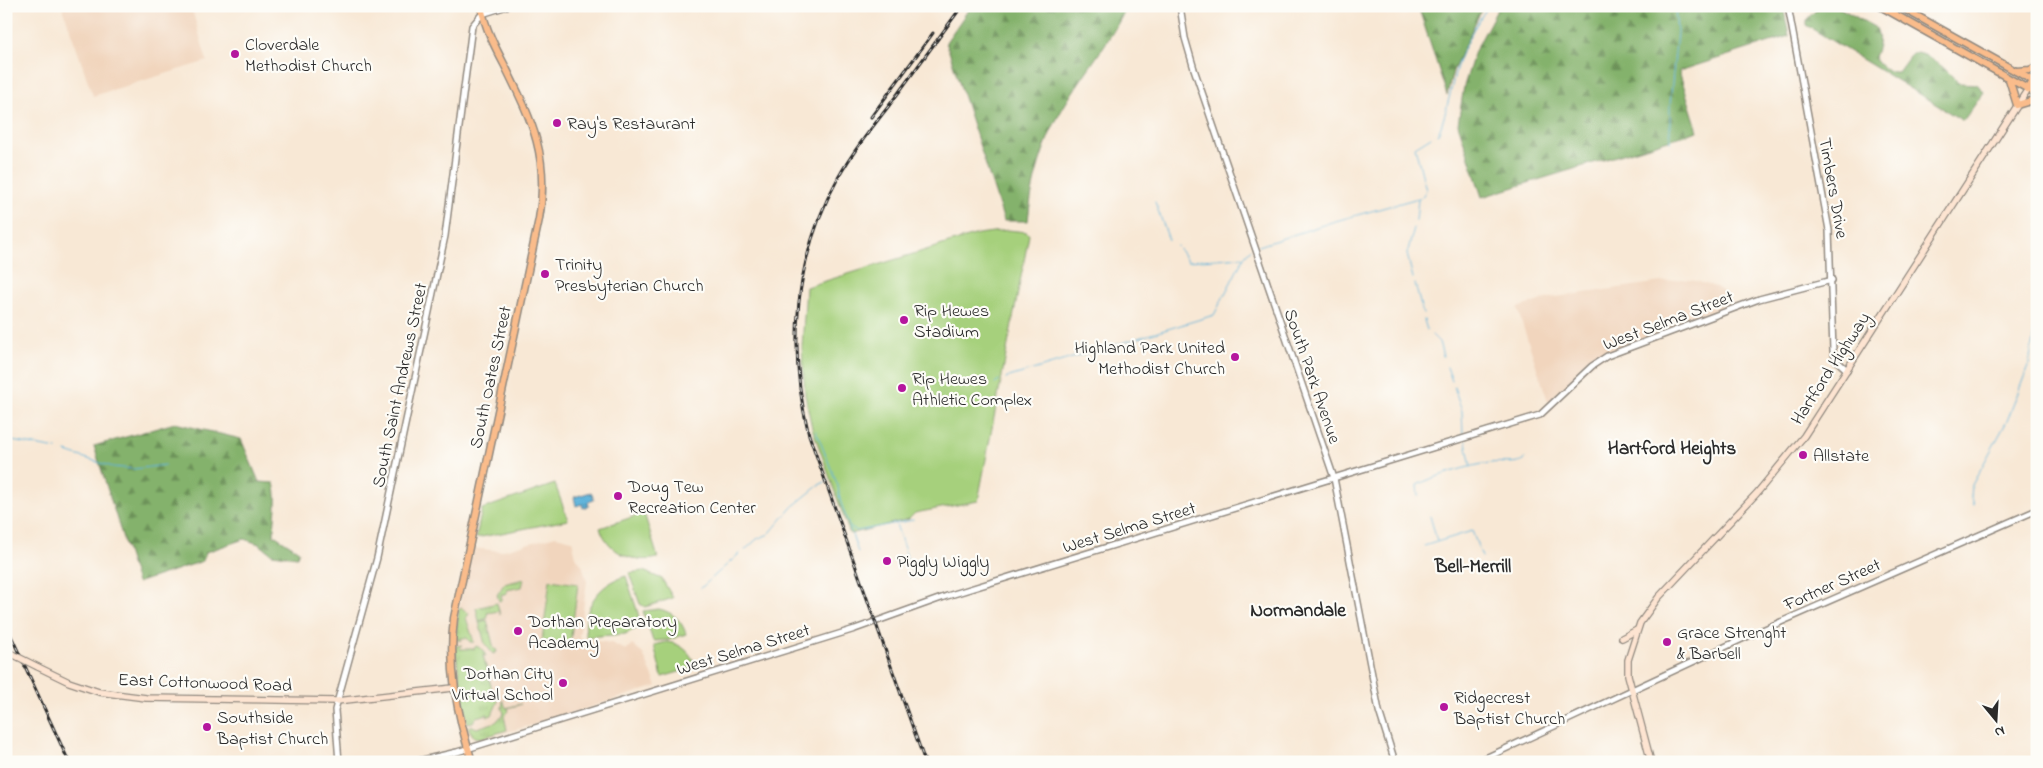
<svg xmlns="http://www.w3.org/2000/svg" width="2043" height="768" viewBox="0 0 2043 768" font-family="'Indie Flower',sans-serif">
<defs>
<pattern id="grass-tufts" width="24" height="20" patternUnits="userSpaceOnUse" patternTransform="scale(1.25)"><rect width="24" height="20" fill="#a6d07c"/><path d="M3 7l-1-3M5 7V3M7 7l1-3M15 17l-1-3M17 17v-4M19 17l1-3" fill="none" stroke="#8fb36b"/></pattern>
<pattern id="forest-firs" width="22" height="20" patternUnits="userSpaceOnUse" patternTransform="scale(1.25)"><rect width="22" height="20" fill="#84b26c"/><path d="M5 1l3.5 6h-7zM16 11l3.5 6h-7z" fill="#6c9159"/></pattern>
<pattern id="water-waves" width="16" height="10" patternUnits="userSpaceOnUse" patternTransform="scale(1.25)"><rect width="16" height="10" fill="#5eb3da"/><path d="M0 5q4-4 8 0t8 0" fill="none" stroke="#4e92b1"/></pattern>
</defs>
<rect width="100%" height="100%" fill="#fdfcf7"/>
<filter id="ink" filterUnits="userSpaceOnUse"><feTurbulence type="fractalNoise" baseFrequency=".02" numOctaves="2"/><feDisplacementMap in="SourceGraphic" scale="10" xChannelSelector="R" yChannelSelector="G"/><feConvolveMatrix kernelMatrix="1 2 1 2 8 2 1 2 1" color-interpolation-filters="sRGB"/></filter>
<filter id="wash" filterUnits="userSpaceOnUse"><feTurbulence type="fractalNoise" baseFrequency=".0096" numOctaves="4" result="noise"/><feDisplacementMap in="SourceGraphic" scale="20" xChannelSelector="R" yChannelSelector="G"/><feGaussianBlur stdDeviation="1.12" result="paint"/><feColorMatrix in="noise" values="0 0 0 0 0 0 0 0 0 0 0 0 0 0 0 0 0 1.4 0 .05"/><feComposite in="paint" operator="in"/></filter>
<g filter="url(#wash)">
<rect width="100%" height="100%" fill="#f8e8d5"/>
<g fill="#f1d5bd">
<polygon points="62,6 191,6 207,61 93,96"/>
<polygon points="1682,279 1696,281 1716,287 1728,295 1731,306 1606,354 1588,367 1551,403 1548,401 1517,308 1549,298"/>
<polygon points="556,536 572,540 576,557 582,565 587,581 579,638 611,643 626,650 632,645 643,654 657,686 537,724 481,739 473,738 468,732 463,715 455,656 459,609 472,548 500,551"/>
</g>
<g fill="url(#grass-tufts)" stroke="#687e54">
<polygon points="524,579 522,587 507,590 507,593 501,595 502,600 499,601 497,595 504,584"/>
<polygon points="497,603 500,615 499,611 487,613 488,618 479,621 476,608"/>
<polygon points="462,608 469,614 466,618 474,642 470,642 467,638 460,638 462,641 455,639 459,609"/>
<polygon points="487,620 494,649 496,649 497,652 493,654 485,644 479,622"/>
<polygon points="462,645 459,649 474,649 476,646 482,649 486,656 483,655 494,697 498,701 492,715 487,717 488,714 476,717 473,722 467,723 456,655 456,646"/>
<polygon points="503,700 506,708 521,704 508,708 509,711 504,716 507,730 481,738 474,737 468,727 472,726 477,728 496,722 504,713 502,709"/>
</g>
<g fill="url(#forest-firs)" stroke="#586e4c">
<path d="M971 6H1127C1109 44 1084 72 1063 108 1043 142 1032 181 1028 221H1004L946 42Z"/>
<polygon points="1418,6 1483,6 1453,71 1447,95"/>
<polygon points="1499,6 1783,6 1789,36 1679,71 1698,131 1482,197 1458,124 1464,86 1475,51"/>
<path d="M1820 6H1836L1876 28C1881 39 1878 47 1874 57 1878 65 1888 73 1898 72L1912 53C1929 51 1948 72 1959 83L1977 84 1984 92 1963 121 1806 25V20Z"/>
<path d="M175 423 241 439 259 482 274 483C279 499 274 518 274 535L299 551 297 557 272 554 259 544 244 539 206 552 203 561 137 583 94 446Z"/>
</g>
<g fill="#a6d07c" stroke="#687e54">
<polygon points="1008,230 1027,232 1029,235 978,501 915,513 909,519 850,534 812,428 805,395 802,347 806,287 978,234"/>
<polygon points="555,484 568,520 476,538 482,509"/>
<path d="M644 513 658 558C633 564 609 553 600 528Z"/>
<polygon points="643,571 662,579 673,598 645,607 640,604 629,573"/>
<path d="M626 576 638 613 640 627 625 634 586 637C582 608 598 584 626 576Z"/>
<polygon points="550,580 578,584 570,644 542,641"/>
<path d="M659 609C673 612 682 621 686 634L669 640 653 641 643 611Z"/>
<path d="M667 642C683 644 691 653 696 667L662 677 654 645Z"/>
</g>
<polygon fill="url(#water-waves)" stroke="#446f82" points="591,492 594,500 588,502 589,506 583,508 582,504 576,506 574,497"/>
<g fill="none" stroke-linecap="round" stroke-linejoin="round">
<g stroke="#5eb3da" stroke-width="1">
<path d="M1437 135C1443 129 1453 80 1456 69 1463 46 1475 26 1488 6"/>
<polyline points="1670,142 1670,105 1677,32 1675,6"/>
<polyline points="1155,202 1169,240"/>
<polyline points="1416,221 1418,199"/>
<polyline points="1177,246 1188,261 1242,257"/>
<polyline points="1259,246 1332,222 1422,197 1426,190 1415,147 1431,137"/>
<polyline points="1413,278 1407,254 1414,228"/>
<polyline points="1415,284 1423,314"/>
<polyline points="1424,320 1427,330"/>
<polyline points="1432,335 1439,342 1443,356"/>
<polyline points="1447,367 1452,381"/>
<polyline points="1006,378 1214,315 1244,257 1251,249"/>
<polyline points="995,383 999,380"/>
<polyline points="1454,387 1462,411 1463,435"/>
<polyline points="816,431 838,486 840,500 858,552"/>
<polyline points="6,440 57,449"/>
<polyline points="1466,441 1471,467"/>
<polyline points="66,452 113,467 134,469 165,465"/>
<path d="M1418 496 1417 485C1435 476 1470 465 1490 463 1501 461 1515 466 1525 459"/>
<polyline points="1973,505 1971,498 1972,485 2007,421 2029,364 2037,315"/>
<polyline points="1430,516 1437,541"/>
<polyline points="896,524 914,579"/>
<polyline points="851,527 857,531 913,520"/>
<polyline points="1424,546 1472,531 1482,557"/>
<polyline points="745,550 757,539 769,534 792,507 819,485 829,480"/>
<polyline points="701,588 740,553"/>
</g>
</g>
</g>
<g filter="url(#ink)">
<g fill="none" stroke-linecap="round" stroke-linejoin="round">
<defs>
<g id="tertiary">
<polyline points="1180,6 1185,38 1194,69 1334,478 1379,711 1395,762"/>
<polyline points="1788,6 1829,230 1833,351 1836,360 1847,370"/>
<polyline points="339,762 335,710 377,558 445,236 472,26 482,14 507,6"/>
<polyline points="414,762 457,752 855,629 947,596 1540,415 1592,366 1607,356 1759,299 1832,280"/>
<polyline points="1477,762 1744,638 2037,510"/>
</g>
<g id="secondary">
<polyline points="1622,638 1637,630"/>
<polyline points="38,667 69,682 99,692 146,698 337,701 453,688"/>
<polyline points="1651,762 1628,675 1628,660 1640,623 1658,598 1757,493 1804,436 2028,89"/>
</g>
<g id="primary">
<polyline points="2028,89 2037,75"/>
<path d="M472 762C457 713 448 669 454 618L539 219C550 156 532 121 505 66 495 47 485 28 481 6"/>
</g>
<g id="trunk">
<polyline points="1880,6 2037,94"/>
<polyline points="1899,6 2037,83"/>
<polyline points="2016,71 2030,70 2037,67"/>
<polyline points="2009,79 2017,105 2037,99"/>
</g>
</defs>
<use href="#tertiary" stroke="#928a80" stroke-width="8"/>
<use href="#secondary" stroke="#928a80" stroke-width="8"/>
<use href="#primary" stroke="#928a80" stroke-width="9"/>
<use href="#trunk" stroke="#928a80" stroke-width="9"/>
<use href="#tertiary" stroke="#fff" stroke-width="5"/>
<use href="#secondary" stroke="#fde4d1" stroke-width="5.5"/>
<use href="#primary" stroke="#fabc8b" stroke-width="6"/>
<use href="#trunk" stroke="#fabc8b" stroke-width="6"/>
<defs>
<g id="rail">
<polyline points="871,117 933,33"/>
<polyline points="6,625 69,762"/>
<path d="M925 762 809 435C787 348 794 258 838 178 852 153 870 130 888 107 913 73 937 40 962 6"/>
</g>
</defs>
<use href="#rail" stroke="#2b2b2b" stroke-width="3"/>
<use href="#rail" stroke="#fdfcf7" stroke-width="1" stroke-dasharray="4" stroke-linecap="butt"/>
<defs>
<polyline id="secondary-bridge" points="8,652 38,667"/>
</defs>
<use href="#secondary-bridge" stroke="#928a80" stroke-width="8" stroke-linecap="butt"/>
<use href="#secondary-bridge" stroke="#fde4d1" stroke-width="5.5"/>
</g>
</g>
<g fill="#b5179e" stroke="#fdfcf7" stroke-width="2">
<circle cx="235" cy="54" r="5"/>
<circle cx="557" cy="123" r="5"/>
<circle cx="545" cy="274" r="5"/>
<circle cx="904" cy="320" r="5"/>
<circle cx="1235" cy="357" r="5"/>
<circle cx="902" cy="388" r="5"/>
<circle cx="1803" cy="455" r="5"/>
<circle cx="618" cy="496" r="5"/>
<circle cx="887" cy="561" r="5"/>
<circle cx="518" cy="631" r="5"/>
<circle cx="1667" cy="642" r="5"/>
<circle cx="563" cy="683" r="5"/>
<circle cx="1444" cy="707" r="5"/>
<circle cx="207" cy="727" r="5"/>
</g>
<g text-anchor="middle" stroke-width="4.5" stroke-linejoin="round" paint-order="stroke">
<g font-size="18" fill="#2b2b2b" stroke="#fdfcf7" text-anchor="start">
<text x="245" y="50">Cloverdale<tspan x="245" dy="21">Methodist Church</tspan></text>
<text x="567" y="129">Ray's Restaurant</text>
<text x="555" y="270">Trinity<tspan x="555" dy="21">Presbyterian Church</tspan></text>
<text x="914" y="316">Rip Hewes<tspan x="914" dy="21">Stadium</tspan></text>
<text x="1225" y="353" text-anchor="end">Highland Park United<tspan x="1225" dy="21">Methodist Church</tspan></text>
<text x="912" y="384">Rip Hewes<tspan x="912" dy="21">Athletic Complex</tspan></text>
<text x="1813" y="461">Allstate</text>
<text x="628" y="492">Doug Tew<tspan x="628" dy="21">Recreation Center</tspan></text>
<text x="897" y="567">Piggly Wiggly</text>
<text x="528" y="627">Dothan Preparatory<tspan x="528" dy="21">Academy</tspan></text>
<text x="1677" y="638">Grace Strenght<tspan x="1677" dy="21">&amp; Barbell</tspan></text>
<text x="553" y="679" text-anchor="end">Dothan City<tspan x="553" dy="21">Virtual School</tspan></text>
<text x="1454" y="703">Ridgecrest<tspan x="1454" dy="21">Baptist Church</tspan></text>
<text x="217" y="723">Southside<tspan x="217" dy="21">Baptist Church</tspan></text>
</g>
<g font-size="18" fill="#2b2b2b" stroke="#fdfcf7">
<text transform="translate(1834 188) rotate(80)" y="6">Timbers Drive</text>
<text transform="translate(1668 320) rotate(-21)" y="6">West Selma Street</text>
<text transform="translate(1830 368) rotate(-57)" y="6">Hartford Highway</text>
<text transform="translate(1313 376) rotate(71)" y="6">South Park Avenue</text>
<text transform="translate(490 377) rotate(-78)" y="6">South Oates Street</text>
<text transform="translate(399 385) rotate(-78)" y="6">South Saint Andrews Street</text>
<text transform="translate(1129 527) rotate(-17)" y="6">West Selma Street</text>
<text transform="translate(1832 584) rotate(-24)" y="6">Fortner Street</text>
<text transform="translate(743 649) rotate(-17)" y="6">West Selma Street</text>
<text transform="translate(205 682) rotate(2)" y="6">East Cottonwood Road</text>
</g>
<g font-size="19" font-weight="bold" fill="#2b2b2b" stroke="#fdfcf7">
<text x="1672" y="454">Hartford Heights</text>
<text x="1473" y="572">Bell-Merrill</text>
<text x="1298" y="616">Normandale</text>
</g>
</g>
<rect width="2043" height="768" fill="none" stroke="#fdfcf7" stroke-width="25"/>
<g transform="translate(1996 720) rotate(162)" stroke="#fdfcf7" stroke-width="4" paint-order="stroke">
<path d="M0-4L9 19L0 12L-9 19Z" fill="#2b2b2b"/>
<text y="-8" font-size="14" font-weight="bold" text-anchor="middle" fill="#2b2b2b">N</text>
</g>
</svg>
